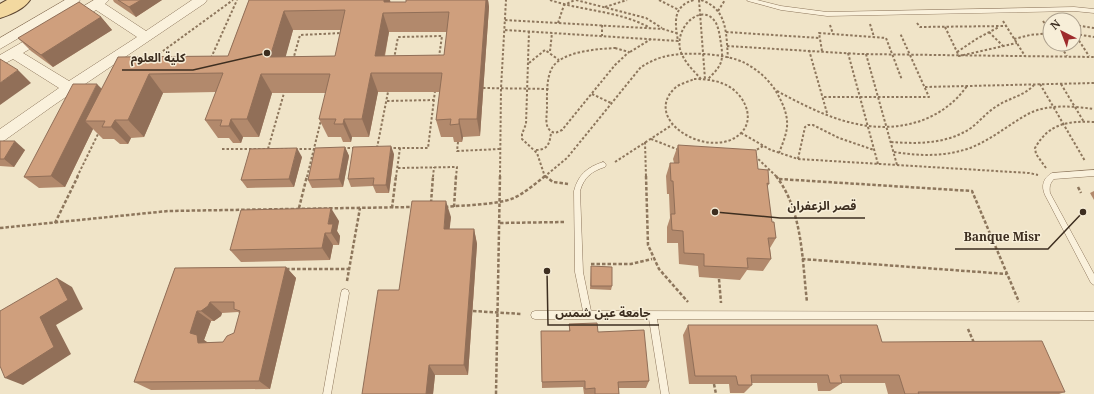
<svg xmlns="http://www.w3.org/2000/svg" width="1094" height="394" viewBox="0 0 1094 394" font-family="'Noto Serif','Noto Sans Arabic',serif">
<rect width="100%" height="100%" fill="#f0e4c8"/>
<g fill="none" stroke-linecap="round" stroke-linejoin="round">
<defs>
<g id="service">
<polygon points="747,0 757,0 781,6 827,12 1074,7 1094,9 1094,13 1074,11 827,16 781,10 748,1"/>
<path d="M603 162 605 163 606 165 605 167C592 171 584 177 580 191L583 272 591 311 1094 312V320L657 319 669 394H661L649 319H535L532 318 531 315 532 312 535 311H583L575 272 574 191C578 175 587 167 603 162Z"/>
<path d="M1094 170V176L1054 179C1050 183 1049 187 1050 193L1094 274V285L1091 283 1045 195C1041 186 1043 178 1052 173Z"/>
<polygon points="345,289 348,290 349,293 331,394 323,394 341,293 342,290"/>
</g>
<g id="minor">
<polygon points="65,0 80,0 78,3 0,49 0,38"/>
<path d="M94 0H109L105 4 146 31 192 0H207L205 3 54 105 5 140 0 142V129L59 88 13 59 0 66V55L40 32 44 31 48 32 50 35 48 38 23 53 69 81 137 37 96 10C88 15 77 25 67 22L65 19 67 16Z"/>
</g>
<path id="primary" d="M7 0H30C24 9 10 15 0 18V4Z"/>
</defs>
<use href="#service" stroke="#8d765c" stroke-width="1"/>
<use href="#minor" stroke="#8d765c" stroke-width="1"/>
<use href="#primary" stroke="#5b4430" stroke-width="2"/>
<g stroke="#8d765c" stroke-width="2" stroke-dasharray="2.5 2" stroke-linecap="butt">
<path d="M550 0C582 11 621 11 650 28"/>
<polyline points="576,0 646,18 662,28"/>
<polyline points="659,0 679,10"/>
<polyline points="699,0 705,79"/>
<path d="M701 0C728 9 726 34 728 58"/>
<polyline points="605,7 627,0"/>
<polyline points="718,11 725,0"/>
<polyline points="505,20 663,29 676,33"/>
<polyline points="1003,21 1025,56"/>
<polyline points="1043,21 1050,31"/>
<polyline points="558,23 564,5 575,0"/>
<polyline points="917,23 920,27 1006,26"/>
<polyline points="870,24 874,37"/>
<polyline points="602,25 602,36"/>
<polyline points="830,25 833,34"/>
<polyline points="1074,25 1094,28"/>
<polyline points="945,27 959,56 1017,43"/>
<path d="M505 30 678 41C675 23 672 6 694 0"/>
<polyline points="529,31 526,124 522,134 522,139 537,153 545,177"/>
<polyline points="726,32 820,38"/>
<polyline points="989,32 1003,46"/>
<polyline points="1074,33 1089,56"/>
<polyline points="1075,34 1094,37"/>
<polyline points="1014,39 1030,35 1050,33"/>
<polyline points="1059,44 1067,56"/>
<polyline points="727,46 859,54 1094,57"/>
<path d="M615 48 629 52 615 65 562 130C558 132 554 134 551 131 544 127 547 115 547 108 547 96 546 79 552 68 562 51 598 49 615 48Z"/>
<polyline points="809,50 827,113"/>
<polyline points="550,51 552,33"/>
<polyline points="822,51 819,33 886,38 902,80"/>
<polyline points="630,52 651,39"/>
<polyline points="957,52 978,38 999,27"/>
<polyline points="848,53 878,164"/>
<polyline points="866,54 897,165"/>
<polyline points="211,58 237,0"/>
<polyline points="152,59 233,0"/>
<polyline points="394,59 398,37 442,36 439,57"/>
<polyline points="293,60 300,35 342,33 342,35"/>
<polyline points="529,63 545,50 559,60"/>
<path d="M694 79C704 79 715 80 724 84 742 91 757 117 741 133 712 162 640 121 675 88 679 84 688 82 694 79Z"/>
<path d="M701 79C693 70 683 61 680 49 675 26 703 1 716 23 719 29 720 37 721 44 724 62 721 66 708 79"/>
<polyline points="1040,84 1085,161"/>
<polyline points="1061,84 1084,122"/>
<polyline points="925,87 1094,83"/>
<polyline points="483,88 549,89"/>
<path d="M777 91C803 105 832 120 862 125 902 132 943 120 967 86"/>
<polyline points="592,94 611,103"/>
<polyline points="824,97 929,97 900,33"/>
<polyline points="387,101 434,100"/>
<polyline points="741,133 771,150 798,159 1029,173 1038,175"/>
<polyline points="651,139 679,150"/>
<polyline points="458,142 457,151 500,149"/>
<polyline points="645,142 646,177"/>
<path d="M891 142C919 144 947 144 971 128 980 121 987 112 997 106 1009 98 1024 96 1034 85"/>
<polyline points="343,148 354,148"/>
<polyline points="377,148 388,92"/>
<polyline points="389,148 428,148 435,91"/>
<polyline points="222,149 290,149"/>
<polyline points="268,149 284,93"/>
<polyline points="295,149 318,149"/>
<path d="M536 150C548 150 550 143 551 132"/>
<polyline points="753,152 763,146"/>
<path d="M894 152C919 156 945 157 970 148 991 140 1008 125 1028 114 1047 104 1073 106 1094 109"/>
<polyline points="755,156 777,177"/>
<polyline points="798,159 805,127 808,125 813,125 839,138 874,150"/>
<polyline points="615,162 672,125"/>
<polyline points="398,168 457,167 456,177"/>
<path d="M1046 168 1036 154 1035 148C1049 123 1068 121 1094 122"/>
<polyline points="77,177 99,132"/>
<polyline points="307,177 321,120"/>
<polyline points="396,177 400,148"/>
<polyline points="433,177 434,167"/>
<polyline points="500,177 501,88 506,0"/>
<path d="M544 177 567 158 641 67C648 63 655 59 663 57 684 51 725 53 745 63 758 70 771 81 778 95 783 104 788 115 787 127 786 136 782 145 779 153"/>
</g>
<g stroke="#8d765c" stroke-width="2.5" stroke-dasharray="3.5 2" stroke-linecap="butt">
<polyline points="545,176 553,182 568,184"/>
<polyline points="646,176 648,245 659,269 688,302"/>
<path d="M776 176C803 211 802 260 807 302"/>
<polyline points="779,179 972,191 1019,302"/>
<polyline points="1078,187 1081,193"/>
<polyline points="431,203 433,176"/>
<path d="M445 207C464 205 497 205 514 198 526 192 535 184 545 176"/>
<polyline points="454,207 456,176"/>
<polyline points="299,208 307,176"/>
<polyline points="392,208 396,176"/>
<polyline points="55,223 78,176"/>
<polyline points="500,223 565,222"/>
<polyline points="0,228 168,211 412,207"/>
<polyline points="802,259 1007,274"/>
<polyline points="591,264 631,264 652,259"/>
<polyline points="286,269 349,269"/>
<polyline points="719,279 721,303"/>
<polyline points="347,281 360,208"/>
<polyline points="473,311 522,314"/>
<polyline points="968,329 974,343"/>
<polyline points="714,384 716,394"/>
<polyline points="496,394 500,176"/>
</g>
<use href="#service" fill="#faf1dc" fill-rule="evenodd"/>
<use href="#minor" fill="#faf1dc" fill-rule="evenodd"/>
<use href="#primary" fill="#f3d9a0" fill-rule="evenodd"/>
</g>
<g fill="#b2896c" fill-rule="evenodd">
<polygon points="113,0 162,0 136,17 114,2"/>
<path d="M249 0H390V2H406V0H488L489 7 480 136 463 137 462 142H454L453 137H441L436 120 440 92H378L369 137H352L351 142H343L341 137H328L319 119 326 93H272L259 137H243L241 143H233L229 138H218L205 120 216 92 163 93 144 137 131 138 128 144H120L114 139H103L93 129 65 187 39 188 24 177 102 89 118 57 228 56ZM293 30H341L335 56 285 57ZM389 32H447L444 55 385 56Z"/>
<polygon points="101,17 112,30 53,67 31,51 18,38"/>
<polygon points="0,141 25,150 14,167 0,166"/>
<polygon points="678,145 758,169 769,184 767,187 772,222 776,238 770,248 771,259 763,271 747,270 740,280 699,277 698,266 679,264 678,243 667,243 667,227 670,218 669,194 667,194 666,176 670,163 674,163 673,159"/>
<polygon points="345,147 349,156 343,187 312,188 308,180"/>
<polygon points="394,154 389,193 376,193 373,186 351,187 348,179"/>
<polygon points="302,157 294,187 247,188 241,180"/>
<polygon points="1094,191 1094,200 1090,193"/>
<polygon points="451,217 449,229 474,229 477,244 468,375 435,375 433,394 362,394 399,290"/>
<polygon points="339,221 337,231 340,236 339,245 333,245 330,260 241,262 230,250"/>
<polygon points="591,266 612,286 611,290 590,289"/>
<path d="M286 267 296 278 270 389 151 390 134 382 175 268ZM238 312 240 314 234 333 223 342H207L204 340 211 321H214L221 316 222 313Z"/>
<polygon points="569,324 598,332 649,381 646,388 619,388 619,394 584,394 583,387 542,388 541,331 569,331"/>
<polygon points="688,325 882,342 1065,392 1059,394 888,394 885,383 842,383 830,391 818,391 817,383 752,383 752,385 744,393 730,393 729,384 689,384 683,335"/>
</g>
<g fill="#916f58">
<polygon points="141,0 162,0 136,17 129,7"/>
<polygon points="384,0 390,0 392,8 384,2"/>
<polygon points="486,0 488,0 489,7 480,136 477,119"/>
<polygon points="284,11 293,30 281,74 270,57"/>
<polygon points="383,13 389,32 381,73 375,56"/>
<polygon points="101,17 112,30 53,67 41,55"/>
<polygon points="18,70 31,83 0,105 0,83"/>
<polygon points="371,73 378,92 369,137 362,119"/>
<polygon points="149,74 163,93 144,137 128,120"/>
<polygon points="261,74 272,93 259,137 247,119"/>
<polygon points="97,84 109,96 85,121 93,129 65,187 51,176"/>
<polygon points="231,119 243,137 241,143 229,126"/>
<polygon points="344,119 352,137 351,142 343,124"/>
<polygon points="459,119 463,137 462,142 459,124"/>
<polygon points="115,120 131,138 128,144 111,127"/>
<polygon points="15,141 25,150 14,167 4,159"/>
<polygon points="391,146 394,154 389,193 386,185"/>
<polygon points="345,147 349,156 343,187 339,179"/>
<polygon points="297,148 302,157 294,187 289,179"/>
<polygon points="446,201 451,217 448,244 444,229"/>
<polygon points="331,208 339,221 337,231 340,236 339,245 331,233 328,224"/>
<polygon points="474,229 477,244 468,375 464,365"/>
<polygon points="325,233 333,245 330,260 322,248"/>
<polygon points="286,267 296,278 270,389 259,381"/>
<polygon points="57,278 72,287 83,309 56,325 71,354 23,385 5,378 40,317"/>
<polygon points="210,302 222,313 221,316 214,321 201,311"/>
<polygon points="197,311 211,321 204,340 211,345 198,343 190,333"/>
<polygon points="429,365 435,375 433,394 426,394"/>
</g>
<g fill="#cf9f7d" stroke="#916f58" fill-rule="evenodd">
<polygon points="118,0 141,0 129,7"/>
<path d="M249 0H384V2H406V0H486L477 119H459V124L450 125 451 119 436 120 442 73H371L362 119H344L343 124H334L336 119H319L330 74H261L247 119H231L229 126H220L222 120H205L223 73 149 74 128 120H115L111 127H102L105 121H85L118 57 228 56ZM345 10 335 56 270 57 284 11ZM449 12 444 55 375 56 383 13Z"/>
<polygon points="79,2 101,17 41,55 18,38"/>
<polygon points="0,59 18,70 0,83"/>
<polygon points="73,84 97,84 51,176 24,177"/>
<polygon points="0,141 15,141 4,159 0,159"/>
<polygon points="678,145 756,150 758,169 768,170 769,184 767,183 772,222 774,222 776,238 768,238 771,259 747,258 748,268 704,266 704,254 684,253 683,231 672,230 671,214 675,214 673,181 671,181 670,163 679,163"/>
<polygon points="391,146 386,185 373,185 374,178 348,179 353,147"/>
<polygon points="345,147 339,179 308,180 315,148"/>
<polygon points="297,148 289,179 241,180 250,149"/>
<polygon points="412,201 446,201 444,229 474,229 464,365 429,365 426,394 362,394 378,290 399,290"/>
<polygon points="331,208 328,224 333,224 331,233 325,233 322,248 230,250 241,210"/>
<polygon points="591,266 612,267 612,286 591,286"/>
<path d="M286 267 259 381 134 382 175 268ZM210 302H234V309L240 311 234 333 227 336 223 342 198 343 197 335 190 333 197 311H201L208 306Z"/>
<polygon points="57,278 68,300 40,317 54,347 5,378 0,366 0,311"/>
<polygon points="597,323 598,332 644,330 649,381 618,382 619,394 595,394 595,388 585,389 585,381 542,382 541,331 570,331 569,324"/>
<polygon points="688,325 877,325 882,342 1042,341 1065,392 918,392 919,394 905,394 899,375 840,375 842,383 830,383 828,375 751,375 752,385 738,385 736,376 695,376"/>
</g>
<path fill="none" stroke="#3d2e20" stroke-width="1.5" d="M267 53L193 70H122M715 212L780 218H865M1083 212L1048 249H955M547 271L548 325H659"/>
<g fill="#3d2e20" stroke="#f7eed8" stroke-width="1.5">
<circle cx="267" cy="53" r="4"/>
<circle cx="715" cy="212" r="4"/>
<circle cx="1083" cy="212" r="4"/>
<circle cx="547" cy="271" r="4"/>
</g>
<g font-size="12" text-anchor="middle" font-weight="bold" fill="#3d2e20" stroke="#f7eed8" stroke-width="3" stroke-linejoin="round" paint-order="stroke">
<text x="158" y="62">كلية العلوم</text>
<text x="822" y="210">قصر الزعفران</text>
<text x="1002" y="241">Banque Misr</text>
<text x="603" y="317">جامعة عين شمس</text>
</g>
<g transform="translate(1062 32) rotate(318)"><circle r="19" fill="#f7eed8" stroke="#ada18e"/>
<path d="M0-3L7 15L0 10L-7 15Z" fill="#9e2a2b"/>
<text y="-6" font-size="11" font-weight="bold" text-anchor="middle" fill="#3d2e20">N</text>
</g>
</svg>
